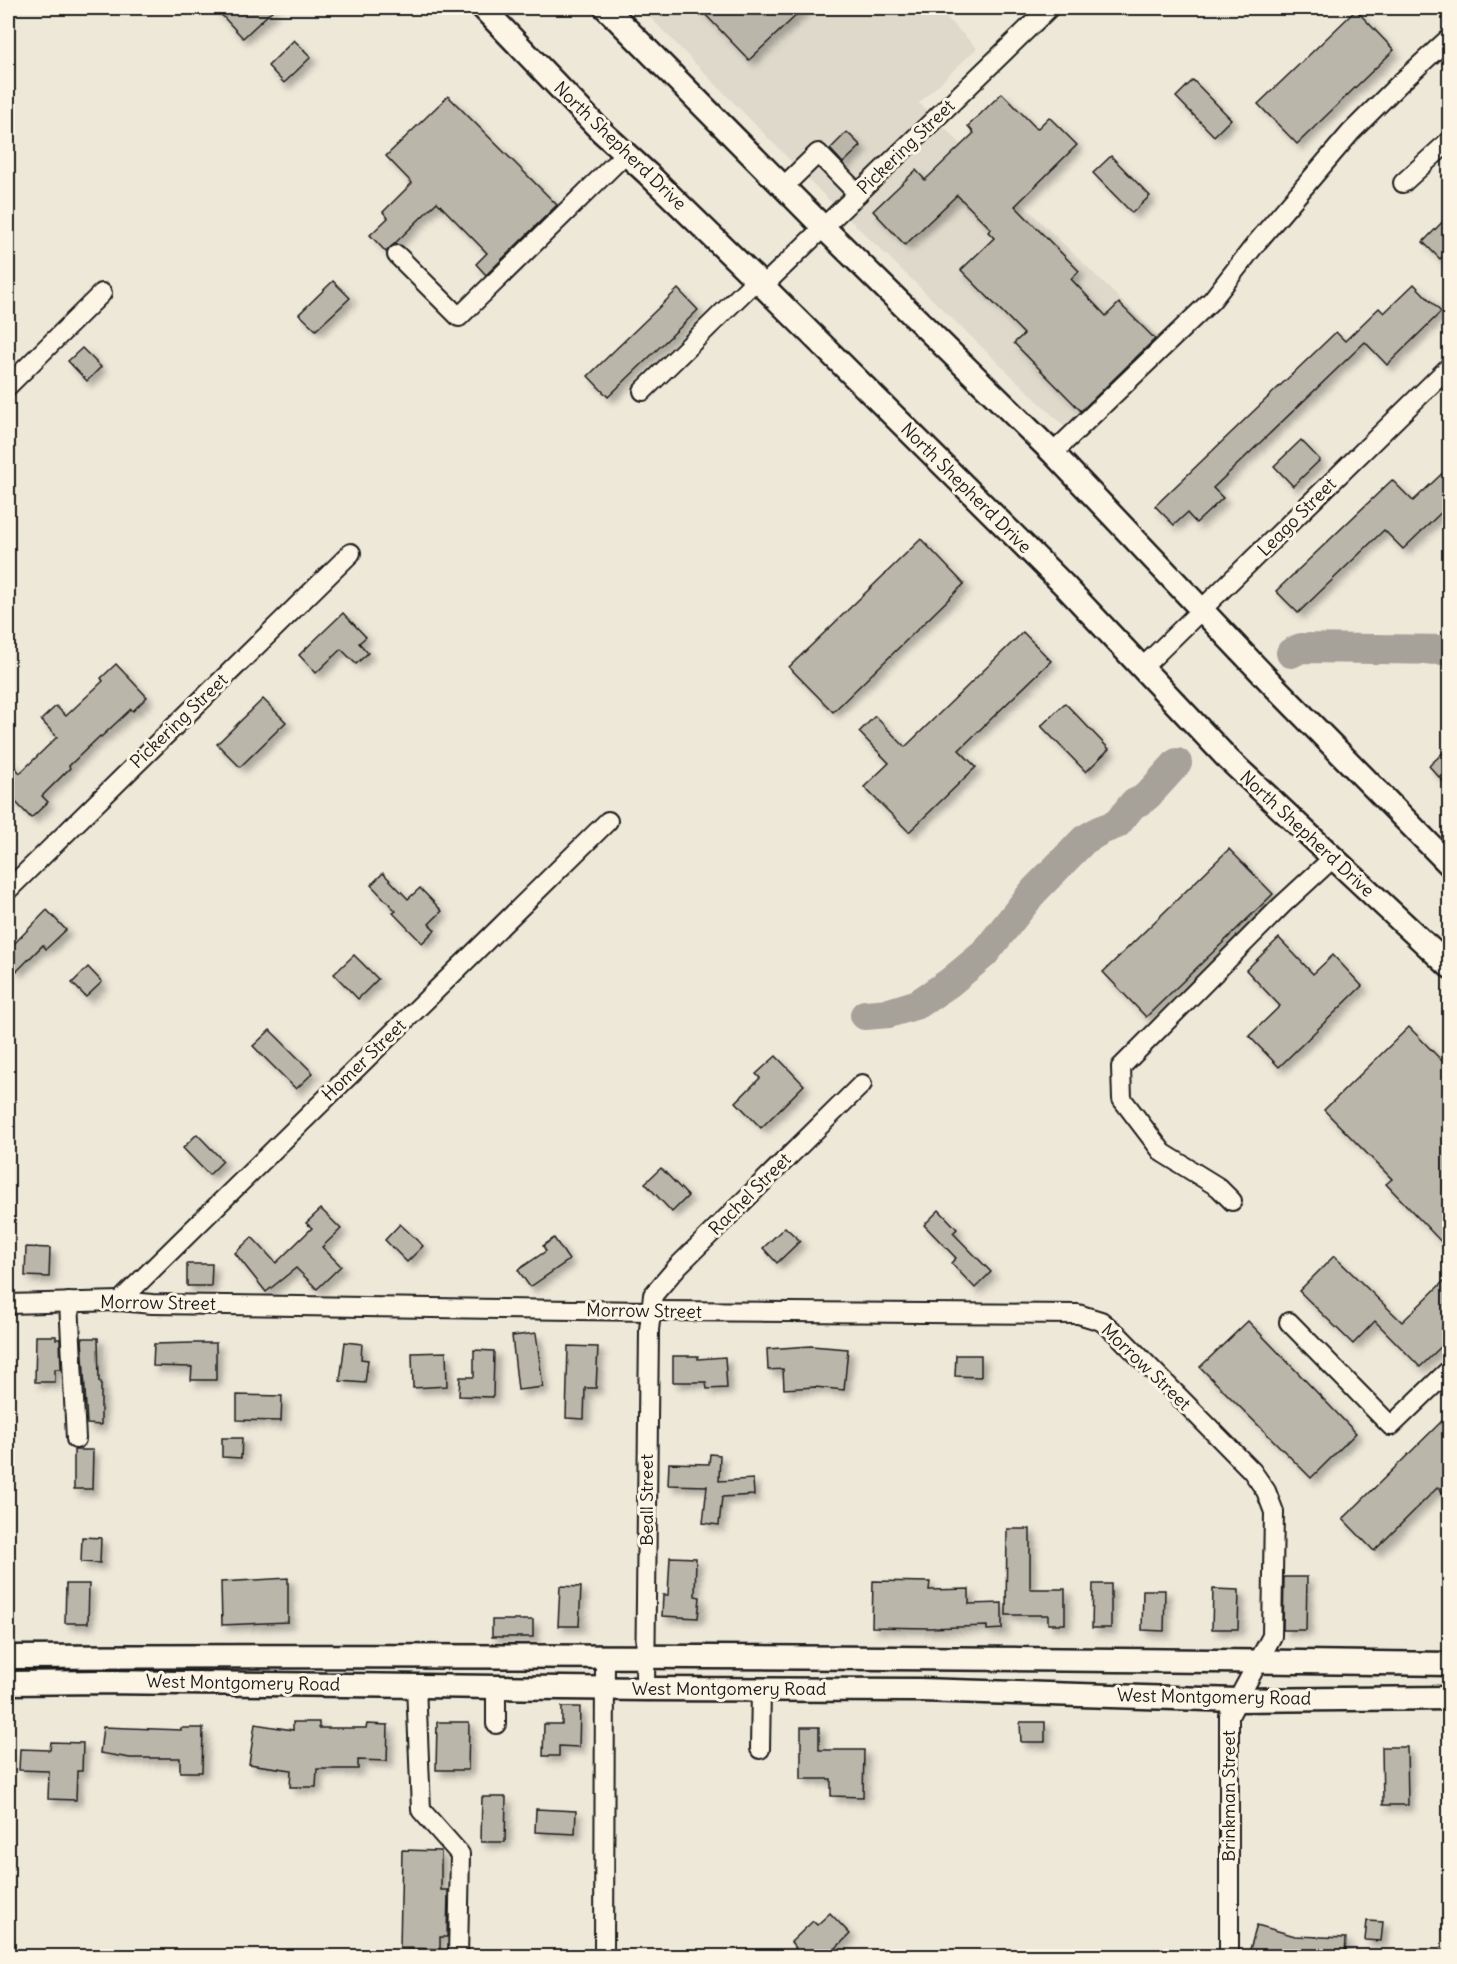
<svg xmlns="http://www.w3.org/2000/svg" width="1457" height="1964" viewBox="0 0 1457 1964" font-family="Delius,sans-serif">
<defs>
<filter id="shadow"><feDropShadow dx="5.5" dy="5.5" stdDeviation="3" flood-color="#0004"/></filter>
</defs>
<rect width="100%" height="100%" fill="#eee8d9"/>
<filter id="ink" filterUnits="userSpaceOnUse"><feTurbulence type="fractalNoise" baseFrequency=".0167" numOctaves="2"/><feDisplacementMap in="SourceGraphic" scale="12" xChannelSelector="R" yChannelSelector="G"/><feConvolveMatrix kernelMatrix="1 2 1 2 8 2 1 2 1" color-interpolation-filters="sRGB"/></filter>
<g filter="url(#ink)">
<polygon fill="#ded9cb" points="641,8 937,8 977,48 919,103 1163,341 1070,432 825,196"/>
<g fill="none" stroke-linecap="round" stroke-linejoin="round">
<g stroke="#a7a299" stroke-width="30">
<polyline points="1291,653 1301,648 1450,650"/>
<polyline points="865,1015 889,1013 918,1004 949,983 984,954 1034,891 1084,840 1101,830 1117,824 1133,804 1142,800 1148,795 1177,763"/>
</g>
</g>
<g fill="#bab6aa" stroke="#1c1c1c" stroke-width="1.5" filter="url(#shadow)">
<polygon points="215,8 275,8 243,38"/>
<polygon points="699,8 804,8 749,60"/>
<polygon points="1356,10 1394,50 1297,144 1258,104"/>
<polygon points="294,40 311,57 284,83 268,66"/>
<polygon points="1193,80 1231,119 1214,136 1176,97"/>
<polygon points="1002,93 1037,129 1049,117 1077,145 1015,206 1079,271 1071,279 1106,316 1119,303 1155,339 1081,411 1014,343 1024,334 961,270 994,238 988,232 991,229 957,195 905,245 873,211 916,170 925,180 974,133 968,126"/>
<polygon points="448,96 557,205 486,275 476,264 487,253 437,202 386,252 370,235 388,218 383,212 412,183 386,156"/>
<polygon points="847,132 861,146 843,163 830,149"/>
<polygon points="1111,156 1150,196 1132,213 1093,173"/>
<polygon points="1449,215 1449,250 1440,259 1423,242"/>
<polygon points="333,281 350,298 316,330 299,314"/>
<polygon points="1414,284 1441,312 1387,365 1365,342 1213,488 1223,498 1196,523 1187,513 1174,525 1155,506 1336,332 1345,341 1379,308 1384,313"/>
<polygon points="678,289 698,310 608,397 588,376"/>
<polygon points="82,348 101,367 87,381 68,361"/>
<polygon points="1301,440 1320,460 1293,486 1274,466"/>
<polygon points="1449,467 1449,505 1403,549 1384,530 1298,613 1276,591 1392,480 1413,501"/>
<polygon points="921,539 964,584 833,712 789,667"/>
<polygon points="343,613 366,637 359,643 368,653 356,664 341,649 316,673 299,655"/>
<polygon points="1023,632 1051,661 959,750 976,767 909,832 864,787 889,763 859,732 875,716 905,747"/>
<polygon points="116,664 147,697 133,711 131,709 101,737 100,736 69,766 70,768 42,796 48,802 31,818 8,794 8,760 20,773 57,737 41,720 56,706 66,716 103,681 101,678"/>
<polygon points="263,699 286,722 240,767 217,744"/>
<polygon points="1065,703 1109,749 1086,772 1041,726"/>
<polygon points="1449,747 1449,788 1429,766"/>
<polygon points="1229,849 1273,894 1146,1017 1103,972"/>
<polygon points="383,873 408,899 420,888 442,911 429,924 435,930 422,943 393,913 396,911 371,885"/>
<polygon points="47,910 66,930 46,949 43,945 17,971 8,961 8,950"/>
<polygon points="1279,938 1313,974 1333,955 1362,986 1279,1067 1249,1036 1280,1006 1246,970"/>
<polygon points="354,955 378,979 358,999 334,974"/>
<polygon points="88,967 102,982 86,997 72,983"/>
<polygon points="1409,1027 1449,1068 1449,1250 1386,1184 1392,1179 1324,1110"/>
<polygon points="270,1030 313,1073 296,1089 253,1046"/>
<polygon points="776,1056 804,1085 761,1128 736,1102 760,1078 756,1074"/>
<polygon points="197,1134 223,1161 209,1175 183,1148"/>
<polygon points="661,1168 688,1196 672,1212 645,1183"/>
<polygon points="321,1209 341,1229 322,1247 341,1266 317,1289 296,1268 266,1292 235,1253 252,1237 276,1263 312,1228 306,1223"/>
<polygon points="939,1210 957,1229 953,1233 991,1272 975,1288 951,1263 956,1258 924,1225"/>
<polygon points="400,1224 423,1246 407,1262 385,1240"/>
<polygon points="785,1227 800,1241 777,1263 763,1248"/>
<polygon points="554,1238 569,1260 530,1287 518,1270 546,1251 543,1246"/>
<polygon points="26,1247 50,1248 49,1277 25,1276"/>
<polygon points="1334,1256 1402,1322 1449,1276 1449,1339 1420,1367 1375,1321 1353,1344 1299,1291"/>
<polygon points="187,1264 212,1264 211,1286 187,1286"/>
<polygon points="1248,1321 1356,1433 1311,1478 1200,1367"/>
<polygon points="536,1333 543,1387 518,1390 512,1336"/>
<polygon points="36,1336 56,1336 56,1339 60,1339 61,1369 55,1369 55,1382 35,1382"/>
<polygon points="82,1338 98,1338 99,1382 101,1382 101,1425 87,1424"/>
<polygon points="345,1342 362,1344 361,1359 368,1360 365,1383 340,1381"/>
<polygon points="192,1343 216,1343 216,1380 191,1380 192,1367 153,1366 154,1344"/>
<polygon points="568,1346 598,1347 596,1388 585,1388 584,1419 566,1418"/>
<polygon points="811,1346 848,1349 844,1390 815,1387 784,1389 783,1369 768,1370 767,1349"/>
<polygon points="474,1350 494,1351 493,1397 459,1396 460,1377 474,1377"/>
<polygon points="446,1352 447,1386 413,1388 412,1353"/>
<polygon points="956,1355 981,1355 981,1377 955,1376"/>
<polygon points="673,1356 698,1356 698,1359 725,1357 727,1388 707,1389 706,1382 673,1382"/>
<polygon points="237,1395 282,1396 281,1421 237,1420"/>
<polygon points="1449,1414 1449,1499 1438,1487 1374,1551 1343,1519"/>
<polygon points="222,1438 242,1438 241,1458 222,1457"/>
<polygon points="74,1450 93,1450 92,1489 74,1489"/>
<polygon points="710,1454 720,1455 719,1481 753,1479 754,1495 722,1497 719,1525 703,1523 707,1486 668,1485 669,1463 709,1464"/>
<polygon points="1007,1529 1030,1529 1030,1589 1065,1589 1065,1624 1048,1624 1048,1615 1006,1615"/>
<polygon points="82,1537 101,1538 100,1563 81,1562"/>
<polygon points="670,1557 696,1558 695,1596 700,1597 698,1618 662,1616 663,1595 668,1595"/>
<polygon points="1284,1577 1307,1577 1306,1630 1283,1630"/>
<polygon points="288,1578 288,1622 222,1625 221,1582"/>
<polygon points="873,1581 930,1582 929,1590 969,1589 969,1604 1002,1603 1002,1629 987,1630 987,1626 929,1628 872,1627"/>
<polygon points="66,1584 89,1584 88,1623 65,1623"/>
<polygon points="1093,1584 1111,1584 1111,1628 1092,1628"/>
<polygon points="560,1586 581,1587 579,1626 558,1626"/>
<polygon points="1213,1589 1239,1590 1238,1629 1212,1629"/>
<polygon points="1143,1590 1165,1590 1164,1631 1142,1630"/>
<rect x="492" y="1620" width="41" height="17"/>
<polygon points="562,1707 580,1707 579,1747 559,1746 559,1756 543,1756 544,1724 562,1724"/>
<polygon points="293,1722 319,1722 319,1728 366,1728 367,1724 388,1725 387,1761 358,1760 358,1769 317,1769 316,1787 290,1787 291,1770 249,1764 255,1724 293,1730"/>
<polygon points="437,1722 469,1722 468,1770 436,1770"/>
<polygon points="1020,1722 1045,1722 1045,1742 1021,1742"/>
<polygon points="103,1727 181,1730 181,1728 203,1728 202,1772 180,1772 180,1758 130,1758 100,1753"/>
<polygon points="801,1727 819,1727 819,1750 864,1750 863,1797 831,1796 831,1779 801,1779"/>
<polygon points="51,1742 83,1743 82,1771 77,1771 76,1800 48,1799 49,1771 19,1770 20,1749 50,1750"/>
<polygon points="1382,1747 1407,1747 1408,1805 1383,1805"/>
<polygon points="482,1797 506,1797 505,1842 481,1842"/>
<polygon points="536,1809 576,1811 575,1834 535,1832"/>
<polygon points="402,1850 441,1851 441,1890 448,1890 447,1937 440,1937 440,1949 400,1948"/>
<polygon points="830,1913 850,1934 835,1949 843,1956 787,1956 796,1948 791,1942 813,1921 817,1925"/>
<polygon points="1367,1921 1383,1922 1381,1941 1365,1940"/>
<polygon points="1257,1925 1295,1936 1346,1938 1345,1956 1248,1956"/>
</g>
<g fill="none" stroke-linecap="round" stroke-linejoin="round">
<defs>
<g id="minor">
<polyline points="1403,183 1450,140"/>
<polyline points="783,187 818,153 858,194"/>
<polyline points="397,255 459,317 625,154"/>
<polyline points="763,286 1049,8"/>
<polyline points="8,386 102,293"/>
<polyline points="643,391 756,280"/>
<polyline points="1053,453 1212,300 1258,241 1351,132 1398,85 1448,39"/>
<polyline points="1143,667 1450,366"/>
<polyline points="8,890 351,553"/>
<polyline points="1232,1201 1218,1187 1163,1153 1122,1099 1121,1067 1282,905 1333,858"/>
<polyline points="120,1301 608,821"/>
<polyline points="69,1302 76,1439"/>
<polyline points="8,1304 120,1301 152,1304 650,1311 1078,1314 1101,1321 1117,1334 1252,1471 1266,1491 1274,1512 1272,1636 1229,1716 1229,1956"/>
<polyline points="1289,1322 1391,1426 1450,1369"/>
<polyline points="416,1685 421,1810 460,1854 458,1956"/>
<polyline points="496,1687 496,1724"/>
<polyline points="645,1689 649,1330 653,1295 678,1266 862,1084"/>
<polyline points="760,1749 761,1690"/>
<polyline points="604,1956 605,1656"/>
</g>
<g id="major">
<polyline points="483,8 601,131 648,174 763,286 1063,584 1229,760 1450,967"/>
<polyline points="606,8 824,228 1053,453 1274,686 1450,865"/>
<path d="M8 1657C488 1655 969 1657 1450 1664"/>
<polyline points="8,1683 103,1682 645,1689 920,1690 1237,1700 1450,1698"/>
</g>
</defs>
<use href="#minor" stroke="#1c1c1c" stroke-width="22"/>
<use href="#major" stroke="#1c1c1c" stroke-width="27"/>
<use href="#minor" stroke="#fcf5e5" stroke-width="18"/>
<use href="#major" stroke="#fcf5e5" stroke-width="22"/>
</g>
</g>
<g text-anchor="middle" stroke-width="6" stroke-linejoin="round" paint-order="stroke">
<g font-size="18" fill="#1c1c1c" stroke="#fcf5e5">
<text transform="translate(620 146) rotate(44)" y="6">North Shepherd Drive</text>
<text transform="translate(906 147) rotate(-44)" y="6">Pickering Street</text>
<text transform="translate(966 488) rotate(45)" y="6">North Shepherd Drive</text>
<text transform="translate(1297 517) rotate(-45)" y="6">Leago Street</text>
<text transform="translate(179 721) rotate(-44)" y="6">Pickering Street</text>
<text transform="translate(1307 834) rotate(43)" y="6">North Shepherd Drive</text>
<text transform="translate(364 1060) rotate(-44)" y="6">Homer Street</text>
<text transform="translate(750 1194) rotate(-45)" y="6">Rachel Street</text>
<text transform="translate(158 1303) rotate(1)" y="6">Morrow Street</text>
<text transform="translate(644 1311) rotate(1)" y="6">Morrow Street</text>
<text transform="translate(1146 1367) rotate(44)" y="6">Morrow Street</text>
<text transform="translate(647 1500) rotate(-90)" y="6">Beall Street</text>
<text transform="translate(243 1683) rotate(1)" y="6">West Montgomery Road</text>
<text x="729" y="1695">West Montgomery Road</text>
<text transform="translate(1214 1697) rotate(1)" y="6">West Montgomery Road</text>
<text transform="translate(1229 1796) rotate(-90)" y="6">Brinkman Street</text>
</g>
</g>
<rect width="1457" height="1964" fill="none" stroke="#fcf5e5" stroke-width="30"/>
<rect x="15" y="15" width="1427" height="1934" fill="none" stroke="#1c1c1c" stroke-width="2" filter="url(#ink)"/>
</svg>
